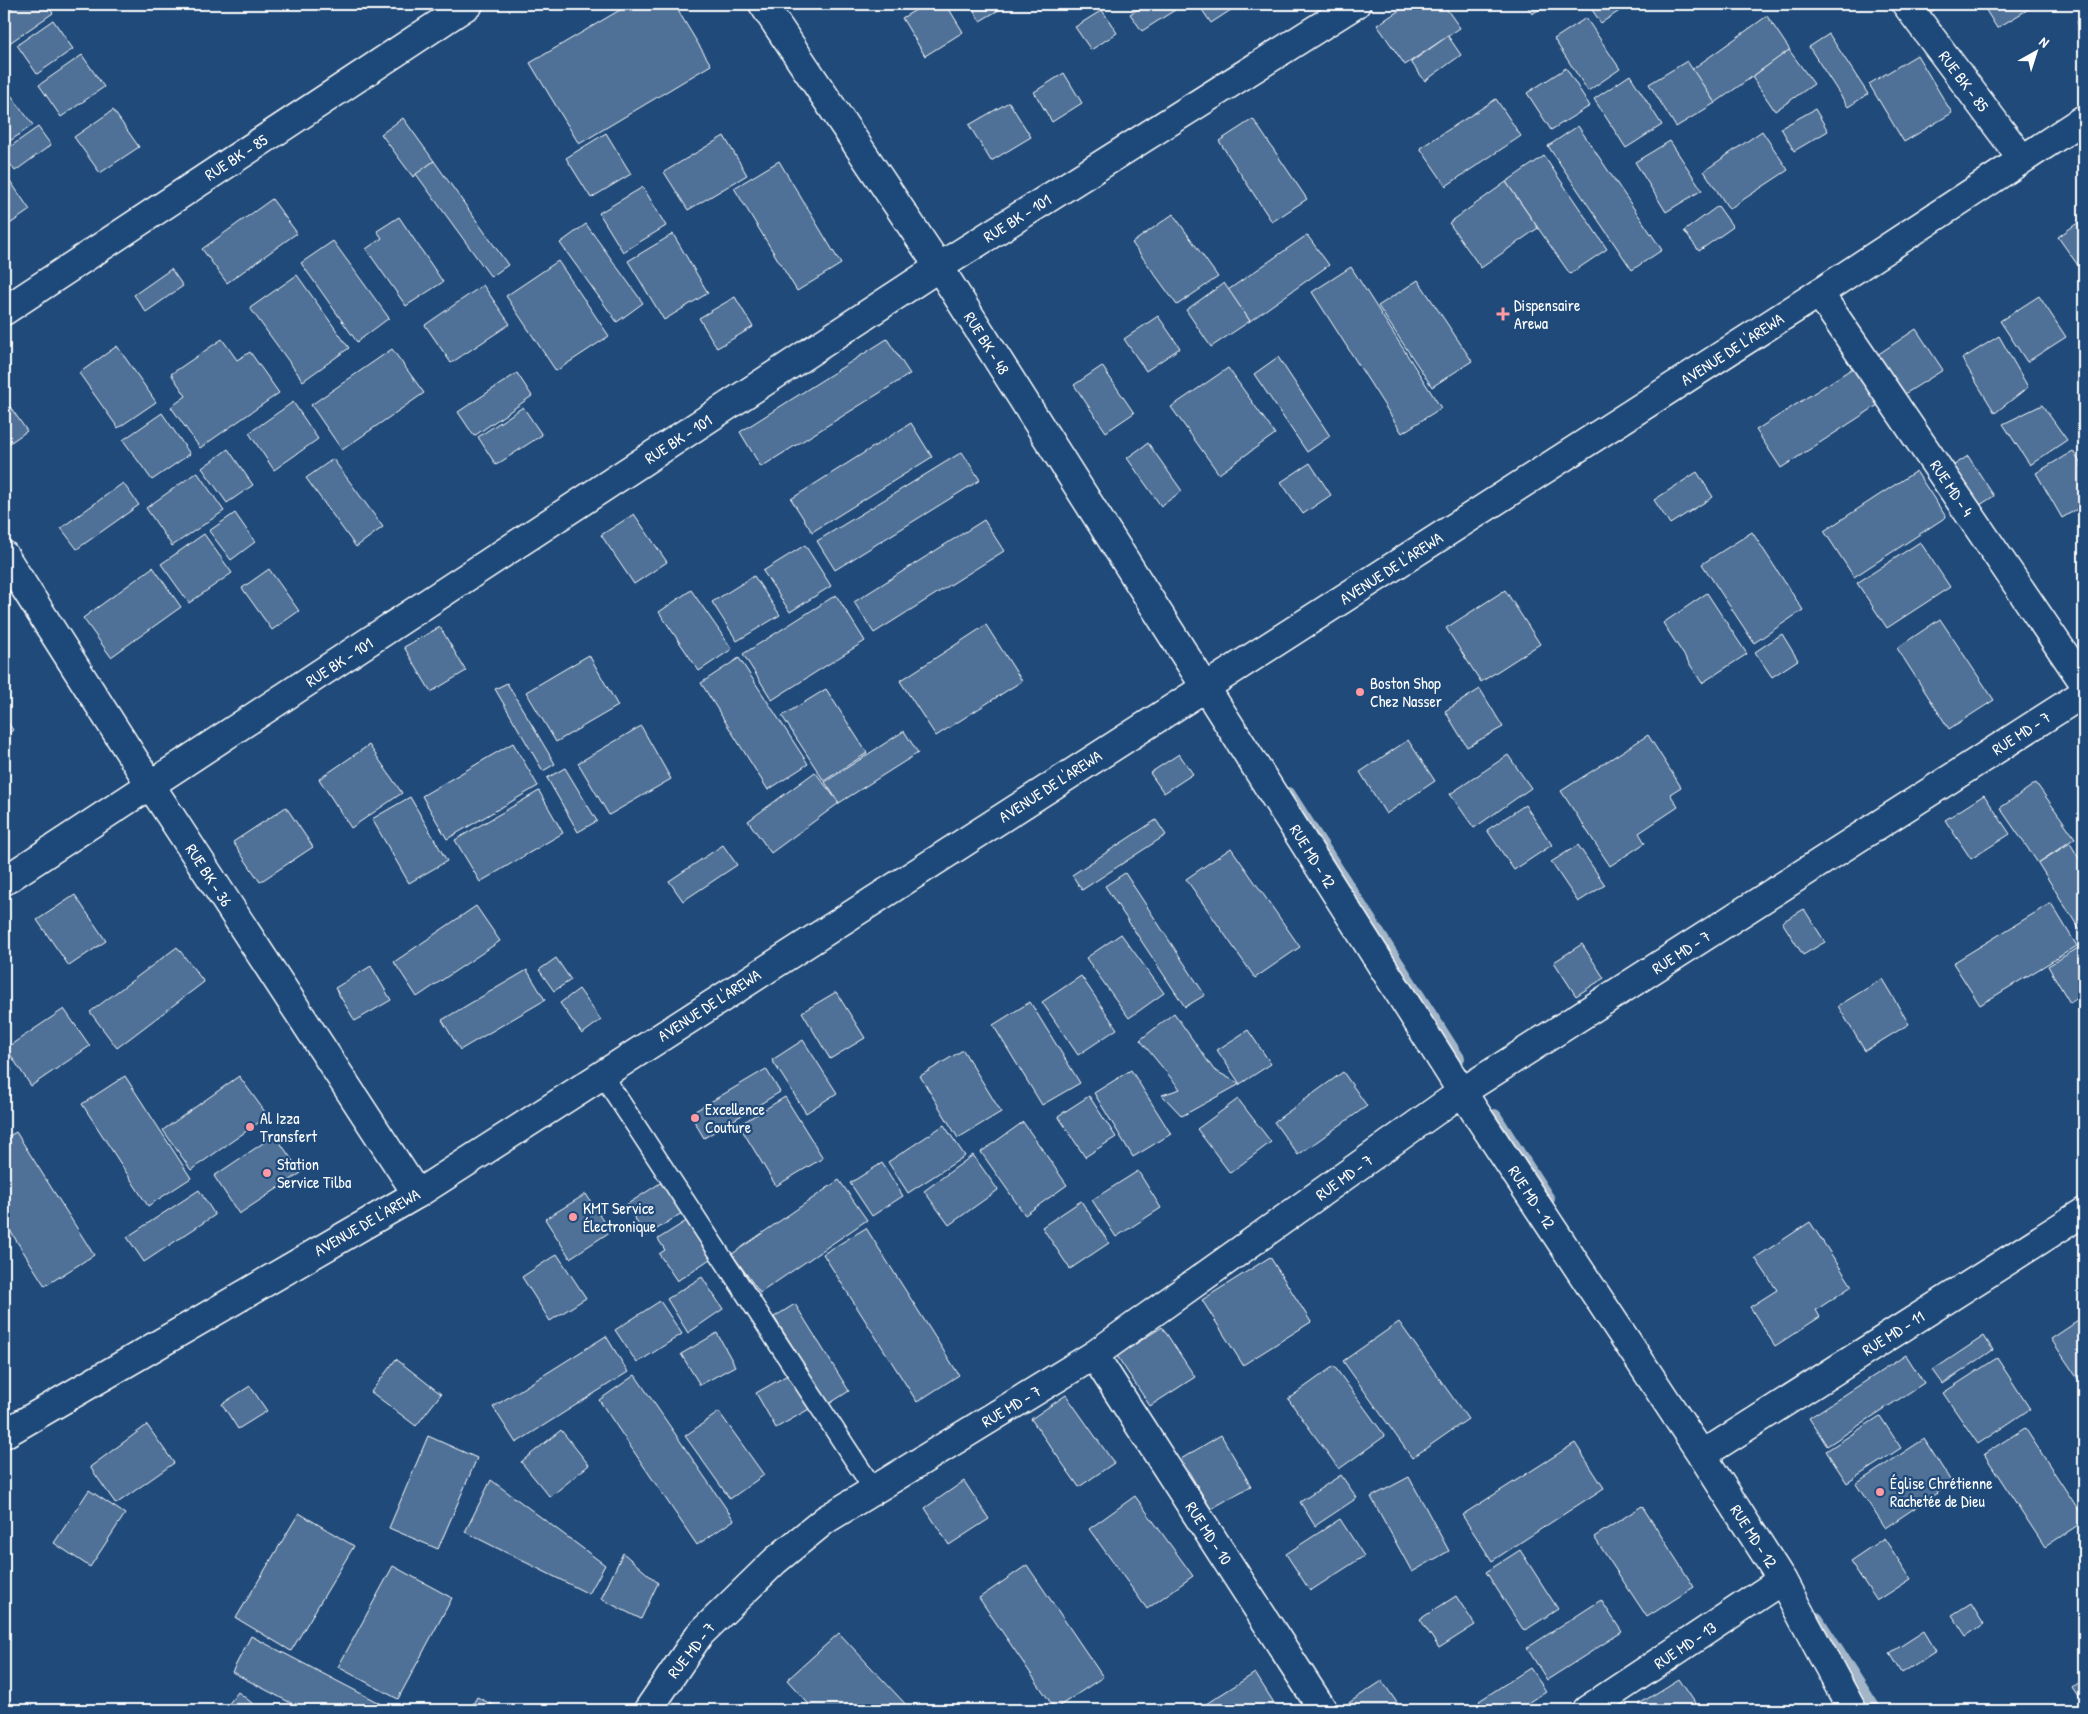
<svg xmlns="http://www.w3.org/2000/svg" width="2088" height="1714" viewBox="0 0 2088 1714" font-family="'Patrick Hand',sans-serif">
<rect width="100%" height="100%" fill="#1f4a7a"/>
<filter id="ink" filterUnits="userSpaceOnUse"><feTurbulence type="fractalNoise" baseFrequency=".02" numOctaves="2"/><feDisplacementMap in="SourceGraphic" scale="10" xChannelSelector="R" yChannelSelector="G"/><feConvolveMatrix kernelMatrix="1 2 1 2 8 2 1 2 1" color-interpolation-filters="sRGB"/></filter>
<g filter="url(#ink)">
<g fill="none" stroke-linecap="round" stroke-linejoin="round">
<g stroke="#a3b5c8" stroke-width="12">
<polyline points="1289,793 1459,1058"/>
<polyline points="1495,1115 1549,1199"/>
<polyline points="1817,1618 1876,1710"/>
</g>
</g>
<g fill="#507197" stroke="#fff">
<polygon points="18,4 46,4 53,13 8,44 4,39 4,14"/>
<polygon points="630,4 674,4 711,65 579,144 530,63"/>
<polygon points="926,4 946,4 963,32 925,56 902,18"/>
<polygon points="970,4 1009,4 980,21"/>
<polygon points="1146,4 1171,4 1175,10 1142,31 1130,14"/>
<polygon points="1198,4 1240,4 1211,23"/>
<polygon points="1409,4 1443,4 1460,28 1405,65 1377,25"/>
<polygon points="1526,4 1548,4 1532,14"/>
<polygon points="1588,4 1630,4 1601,23"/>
<polygon points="1916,4 1942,4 1925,17"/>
<polygon points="1982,4 2037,4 1997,28"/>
<polygon points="1102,10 1117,33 1091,50 1075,27"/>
<polygon points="1767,16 1790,50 1715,103 1691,70"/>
<polygon points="1586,18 1620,69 1588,91 1554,39"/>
<polygon points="2084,18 2084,35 2077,22"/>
<polygon points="53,20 73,49 37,74 17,45"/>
<polygon points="1829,34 1868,94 1848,107 1809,47"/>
<polygon points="1448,36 1461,55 1425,81 1411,62"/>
<polygon points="1789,50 1814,84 1775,111 1752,77"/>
<polygon points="82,55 104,87 61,117 39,85"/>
<polygon points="1917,55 1952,113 1904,142 1869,84"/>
<polygon points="1687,61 1715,103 1676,127 1649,84"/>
<polygon points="1566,68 1590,106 1551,130 1527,93"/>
<polygon points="1064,73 1082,103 1052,122 1034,92"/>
<polygon points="1630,75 1662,125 1626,148 1594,99"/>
<polygon points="8,91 33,125 4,145 4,93"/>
<polygon points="1496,99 1521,136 1446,186 1420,148"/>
<polygon points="1009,102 1031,137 991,161 969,125"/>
<polygon points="1815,109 1828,131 1794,151 1781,128"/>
<polygon points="113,110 139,147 100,173 74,137"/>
<polygon points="403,118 434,161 413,177 381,134"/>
<polygon points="1253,119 1307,199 1272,222 1219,141"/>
<polygon points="1578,126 1662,250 1632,270 1548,146"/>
<polygon points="38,127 51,145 15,171 4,155 4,151"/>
<polygon points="1762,131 1788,170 1729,209 1704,171"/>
<polygon points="606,133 631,174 591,198 566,158"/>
<polygon points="724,136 747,175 688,210 664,172"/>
<polygon points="1670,141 1702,190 1666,212 1635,162"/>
<polygon points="1544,156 1607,249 1570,274 1506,182"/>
<polygon points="434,161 508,265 491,277 416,174"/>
<polygon points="779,161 841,264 797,291 734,188"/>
<polygon points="4,172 30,210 4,228"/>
<polygon points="1506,182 1538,228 1481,268 1449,223"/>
<polygon points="643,187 666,226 623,252 599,213"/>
<polygon points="272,199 297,233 227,283 202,249"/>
<polygon points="1718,206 1733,227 1699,251 1684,231"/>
<polygon points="1173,214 1218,277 1177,305 1132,243"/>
<polygon points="399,217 443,282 406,306 366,249 382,238 377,231"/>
<polygon points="2079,222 2084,229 2084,274 2058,237"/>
<polygon points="586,224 643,303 617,322 560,243"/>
<polygon points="673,234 708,293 664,320 628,261"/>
<polygon points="1307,235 1329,265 1250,321 1228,290"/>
<polygon points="333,241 389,318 357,342 301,263"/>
<polygon points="558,261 609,336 556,371 506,296"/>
<polygon points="1351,267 1441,408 1402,433 1312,292"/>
<polygon points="171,269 183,286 146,312 134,295"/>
<polygon points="297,275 349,348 303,381 250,308"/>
<polygon points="1418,280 1472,361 1432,387 1378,306"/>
<polygon points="1224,283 1250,321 1211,347 1186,310"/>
<polygon points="483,285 510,324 451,363 425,325"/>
<polygon points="2039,296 2066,337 2027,362 2000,321"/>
<polygon points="735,297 753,327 717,348 699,318"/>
<polygon points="1158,316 1180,348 1146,371 1124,339"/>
<polygon points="1916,329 1943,370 1900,397 1874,357"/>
<polygon points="1999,336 2028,387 1995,413 1962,359"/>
<polygon points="222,339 237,360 250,352 279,393 200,448 171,407 186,396 171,374"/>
<polygon points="887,339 910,374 761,467 740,432"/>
<polygon points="117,346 156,402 118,428 79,373"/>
<polygon points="392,349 424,393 342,450 311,405"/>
<polygon points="1278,357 1330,436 1307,452 1254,374"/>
<polygon points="1102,366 1134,413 1106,432 1074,385"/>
<polygon points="1856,366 1881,403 1781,468 1756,430"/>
<polygon points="1228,368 1275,434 1219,474 1171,407"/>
<polygon points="517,373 532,396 474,436 458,412"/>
<polygon points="4,398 27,431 4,447"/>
<polygon points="293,402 318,439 274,470 249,433"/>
<polygon points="2042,405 2067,440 2030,465 2003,424"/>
<polygon points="523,407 542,435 496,465 478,437"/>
<polygon points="162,413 190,454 152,480 123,440"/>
<polygon points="911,423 932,457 812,532 791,499"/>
<polygon points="1148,443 1182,491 1161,506 1127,458"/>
<polygon points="228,449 253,485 227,503 202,468"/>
<polygon points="2073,451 2084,470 2084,505 2062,518 2036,473"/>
<polygon points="962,452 980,480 835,570 817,541"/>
<polygon points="1968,456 1994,496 1974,509 1948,469"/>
<polygon points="333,459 383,527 356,547 306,478"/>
<polygon points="1310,463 1331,495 1303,514 1281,482"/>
<polygon points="1916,471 1946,517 1854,577 1824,531"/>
<polygon points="197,472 224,511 172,546 146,508"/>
<polygon points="1697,472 1713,497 1670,524 1654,500"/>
<polygon points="123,483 139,505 77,549 61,528"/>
<polygon points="235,513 255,542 231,560 209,531"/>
<polygon points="634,514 667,562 634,584 601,535"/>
<polygon points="984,520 1004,551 874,633 854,602"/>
<polygon points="1752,532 1803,610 1754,643 1702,564"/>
<polygon points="204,534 232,573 189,603 161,564"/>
<polygon points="1920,542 1950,587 1887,628 1857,583"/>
<polygon points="805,545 831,586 790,612 763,571"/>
<polygon points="153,567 181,607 111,657 83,618"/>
<polygon points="269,569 299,611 272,630 242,588"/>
<polygon points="754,576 780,615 737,641 712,602"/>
<polygon points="691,590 732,649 699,671 659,612"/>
<polygon points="1505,590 1540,644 1481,682 1446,628"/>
<polygon points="1707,593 1747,654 1702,683 1663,623"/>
<polygon points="836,595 865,641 772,700 743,654"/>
<polygon points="1940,619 1994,700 1949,729 1897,648"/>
<polygon points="986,625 1022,681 936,736 900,681"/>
<polygon points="440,627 466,671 431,692 404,647"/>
<polygon points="1782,634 1798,660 1772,677 1755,652"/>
<polygon points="589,655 618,706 556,742 526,692"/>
<polygon points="739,658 808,764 768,790 701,683"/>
<polygon points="507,683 555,764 543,771 495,689"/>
<polygon points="826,689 867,753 824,781 782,716"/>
<polygon points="1480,689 1503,727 1467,747 1445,711"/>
<polygon points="4,717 13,730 4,737"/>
<polygon points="641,726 671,779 609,815 578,763"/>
<polygon points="904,731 918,753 839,803 825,782"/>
<polygon points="1648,735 1681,787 1670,794 1678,807 1639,833 1645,843 1610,866 1561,791"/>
<polygon points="1408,740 1435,781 1386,814 1360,772"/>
<polygon points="513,743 538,786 447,839 422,796"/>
<polygon points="369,745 402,793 351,828 319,779"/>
<polygon points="1179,754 1193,774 1164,793 1150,773"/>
<polygon points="1508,755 1531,788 1474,828 1450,794"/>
<polygon points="565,768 597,821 578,832 547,778"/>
<polygon points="815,772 839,803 771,853 748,821"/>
<polygon points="2036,783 2075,838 2038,863 2000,808"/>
<polygon points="539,791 563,833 480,882 455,840"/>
<polygon points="1984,795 2010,834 1971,859 1945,820"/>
<polygon points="410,797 447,861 409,883 372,819"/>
<polygon points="1525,805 1552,845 1514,870 1487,830"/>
<polygon points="286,807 313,847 260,882 233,842"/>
<polygon points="1156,820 1166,835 1082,890 1072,875"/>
<polygon points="2070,843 2084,867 2084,934 2083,935 2038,863"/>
<polygon points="723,845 737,865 683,901 669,881"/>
<polygon points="1578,845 1605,885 1578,902 1551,862"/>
<polygon points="1231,848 1300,947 1255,978 1186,879"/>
<polygon points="1125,873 1205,995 1185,1007 1105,886"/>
<polygon points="75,895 106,941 69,966 37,920"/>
<polygon points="2051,903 2077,946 1980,1005 1953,963"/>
<polygon points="476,906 500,941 417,997 394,962"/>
<polygon points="1804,909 1825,942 1803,955 1782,922"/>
<polygon points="1121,934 1164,993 1129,1018 1086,958"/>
<polygon points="1582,944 1604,978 1576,996 1554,962"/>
<polygon points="2083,945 2084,994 2070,1003 2048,966"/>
<polygon points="177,947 204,982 117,1048 90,1012"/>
<polygon points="556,958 571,980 554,991 539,970"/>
<polygon points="371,966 391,1000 355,1021 335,988"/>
<polygon points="527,970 545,1000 460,1050 442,1020"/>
<polygon points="1081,976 1117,1029 1078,1055 1042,1002"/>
<polygon points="1882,979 1909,1024 1865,1051 1838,1006"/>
<polygon points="579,989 601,1020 582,1034 560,1003"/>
<polygon points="836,992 865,1038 830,1059 802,1012"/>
<polygon points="1030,1002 1080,1083 1042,1105 993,1025"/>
<polygon points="64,1009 90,1046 31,1086 6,1048"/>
<polygon points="1174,1013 1214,1070 1240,1084 1182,1116 1162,1095 1180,1089 1140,1040"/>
<polygon points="1248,1030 1271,1064 1240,1084 1217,1050"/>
<polygon points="803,1040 837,1093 806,1113 772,1060"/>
<polygon points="963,1050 1001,1112 958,1138 920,1076"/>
<polygon points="4,1057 12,1070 4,1076"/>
<polygon points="766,1069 780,1092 704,1138 690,1114"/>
<polygon points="1131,1070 1171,1134 1133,1157 1094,1093"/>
<polygon points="1343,1072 1367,1106 1298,1155 1274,1122"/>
<polygon points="125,1076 191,1178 148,1206 82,1104"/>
<polygon points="239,1076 268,1116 191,1170 163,1130"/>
<polygon points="1089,1096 1116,1137 1085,1157 1058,1116"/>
<polygon points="785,1097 823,1158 776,1186 739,1125"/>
<polygon points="1238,1099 1271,1142 1230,1173 1197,1129"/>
<polygon points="1023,1122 1067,1185 1025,1215 981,1152"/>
<polygon points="944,1125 965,1156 908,1193 888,1162"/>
<polygon points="16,1132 94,1255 45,1286 4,1221 4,1139"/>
<polygon points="275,1135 301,1173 239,1214 214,1176"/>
<polygon points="973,1155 998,1190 949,1225 924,1191"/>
<polygon points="882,1163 903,1196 872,1216 850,1183"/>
<polygon points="1138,1171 1161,1208 1116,1237 1092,1200"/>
<polygon points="665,1180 685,1211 646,1236 626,1205"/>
<polygon points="839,1180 867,1220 760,1293 732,1254"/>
<polygon points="199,1190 215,1215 144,1262 127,1237"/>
<polygon points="586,1194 610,1232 570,1258 545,1219"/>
<polygon points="1081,1201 1109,1243 1070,1269 1042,1227"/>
<polygon points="691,1218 716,1255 677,1281 659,1254 665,1250 658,1239"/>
<polygon points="1810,1222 1852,1286 1816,1310 1820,1317 1775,1346 1750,1307 1777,1290 1755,1258"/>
<polygon points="866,1228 959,1375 917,1402 823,1254"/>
<polygon points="557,1254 586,1298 550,1321 522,1277"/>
<polygon points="1270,1257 1311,1322 1243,1365 1202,1300"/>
<polygon points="702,1277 723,1309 688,1333 667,1299"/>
<polygon points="660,1301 682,1334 637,1363 615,1330"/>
<polygon points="795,1304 849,1391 829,1404 774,1317"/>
<polygon points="2084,1317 2084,1375 2078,1379 2051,1339"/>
<polygon points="1399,1322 1468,1419 1412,1458 1343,1361"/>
<polygon points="1162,1327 1195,1377 1150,1406 1117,1356"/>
<polygon points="717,1333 735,1366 700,1385 681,1354"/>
<polygon points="606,1336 628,1372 516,1443 493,1407"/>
<polygon points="1984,1336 1993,1350 1943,1384 1933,1370"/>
<polygon points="1906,1355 1924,1383 1827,1446 1809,1418"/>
<polygon points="1997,1358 2030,1409 1978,1444 1943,1393"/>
<polygon points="396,1359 441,1394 416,1426 371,1392"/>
<polygon points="1334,1366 1385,1436 1339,1469 1288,1399"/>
<polygon points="791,1373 811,1408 776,1428 756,1393"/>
<polygon points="635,1375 734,1520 697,1545 599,1400"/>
<polygon points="250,1386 267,1411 238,1429 222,1404"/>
<polygon points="1066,1395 1114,1463 1079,1487 1031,1419"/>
<polygon points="719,1412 764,1475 730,1499 685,1436"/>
<polygon points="1880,1416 1901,1448 1847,1483 1826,1451"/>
<polygon points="147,1425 174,1463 116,1504 90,1467"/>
<polygon points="2025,1428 2084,1518 2084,1521 2045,1547 1984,1454"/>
<polygon points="561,1430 589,1465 550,1497 521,1462"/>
<polygon points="1221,1435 1251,1486 1211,1509 1181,1459"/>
<polygon points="428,1436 477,1458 438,1549 389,1528"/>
<polygon points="1924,1439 1952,1483 1885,1528 1856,1484"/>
<polygon points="1575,1443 1604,1488 1492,1561 1462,1515"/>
<polygon points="1341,1475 1357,1498 1315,1526 1300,1502"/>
<polygon points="1409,1477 1449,1551 1412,1572 1371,1497"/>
<polygon points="491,1480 605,1565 589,1594 465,1532"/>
<polygon points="964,1481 989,1519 949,1545 925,1508"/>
<polygon points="89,1490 125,1514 90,1567 54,1543"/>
<polygon points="1135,1496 1193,1576 1147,1609 1089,1529"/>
<polygon points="1642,1506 1694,1587 1647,1617 1594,1537"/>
<polygon points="299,1513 354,1546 291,1651 236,1618"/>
<polygon points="1340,1519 1364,1556 1310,1591 1286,1554"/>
<polygon points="1884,1538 1911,1579 1877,1601 1850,1561"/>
<polygon points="1520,1550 1558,1609 1524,1631 1486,1572"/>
<polygon points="623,1553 658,1583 641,1619 601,1599"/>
<polygon points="1027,1565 1103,1677 1055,1709 979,1598"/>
<polygon points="393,1566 452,1598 398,1699 338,1667"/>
<polygon points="1456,1596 1475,1625 1439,1648 1420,1619"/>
<polygon points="1601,1600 1622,1632 1547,1680 1527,1648"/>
<polygon points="1971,1603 1984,1624 1966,1636 1952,1615"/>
<polygon points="1924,1631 1936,1651 1902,1673 1890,1653"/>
<polygon points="839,1633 911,1710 814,1710 787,1680"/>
<polygon points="251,1636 381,1704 377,1710 304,1710 232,1672"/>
<polygon points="1530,1668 1546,1691 1517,1710 1485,1710 1479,1701"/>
<polygon points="1255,1673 1276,1706 1268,1710 1199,1710 1198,1709"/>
<polygon points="2084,1676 2084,1703 2072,1685"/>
<polygon points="1679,1679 1700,1710 1643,1710 1639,1704"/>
<polygon points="1382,1681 1402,1710 1351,1710 1347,1704"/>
<polygon points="238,1692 261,1710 224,1710"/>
<polygon points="477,1697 503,1710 470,1710"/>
</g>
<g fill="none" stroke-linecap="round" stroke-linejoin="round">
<defs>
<polyline id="service" points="602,1074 874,1490"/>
<g id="minor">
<polyline points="763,4 939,267 1462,1092 1702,1455 1782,1580 1852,1710"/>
<polyline points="1906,4 2022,159"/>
<polyline points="1819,293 2084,683"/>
<polyline points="4,311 469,4"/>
<polyline points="4,555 151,786 417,1194"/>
<polyline points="4,881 939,267 1356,4"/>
<polyline points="1094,1355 1323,1710"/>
<polyline points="1702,1455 2084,1212"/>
<polyline points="648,1710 699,1635 775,1561 825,1520 1094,1355 1462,1092 2084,693"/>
<polyline points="1587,1710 1782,1580"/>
</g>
<polyline id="tertiary" points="4,1434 417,1194 1819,293 2084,119"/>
</defs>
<use href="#service" stroke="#fff" stroke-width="22"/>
<use href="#minor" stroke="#fff" stroke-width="31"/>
<use href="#tertiary" stroke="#fff" stroke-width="31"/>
<use href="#service" stroke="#1f4a7a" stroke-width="19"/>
<use href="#minor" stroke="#1f4a7a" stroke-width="28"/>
<use href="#tertiary" stroke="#1f4a7a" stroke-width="28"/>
</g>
</g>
<g fill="#ff9aa2" stroke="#1f4a7a" stroke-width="2">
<path d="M1500.5 306.5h5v5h5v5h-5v5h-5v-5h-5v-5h5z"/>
<circle cx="1360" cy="692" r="5"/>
<circle cx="695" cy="1118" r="5"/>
<circle cx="250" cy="1127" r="5"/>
<circle cx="267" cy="1173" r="5"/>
<circle cx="573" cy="1217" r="5"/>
<circle cx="1880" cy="1492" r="5"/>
</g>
<g text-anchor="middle" stroke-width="4.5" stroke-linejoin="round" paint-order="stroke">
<g font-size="16" fill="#fff" stroke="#1f4a7a">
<text transform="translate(1964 81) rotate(53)" y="6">RUE BK - 85</text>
<text transform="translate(236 157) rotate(-33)" y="6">RUE BK - 85</text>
<text transform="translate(1017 218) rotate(-32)" y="6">RUE BK - 101</text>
<text transform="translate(987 343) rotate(58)" y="6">RUE BK - 48</text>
<text transform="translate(1732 349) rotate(-33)" y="6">AVENUE DE L'AREWA</text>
<text transform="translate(678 439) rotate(-33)" y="6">RUE BK - 101</text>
<text transform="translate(1952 488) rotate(56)" y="6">RUE MD - 4</text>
<text transform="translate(1391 568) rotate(-33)" y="6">AVENUE DE L'AREWA</text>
<text transform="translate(339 662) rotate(-33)" y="6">RUE BK - 101</text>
<text transform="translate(2021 733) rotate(-33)" y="6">RUE MD - 7</text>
<text transform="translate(1050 786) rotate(-33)" y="6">AVENUE DE L'AREWA</text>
<text transform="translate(1313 856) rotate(58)" y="6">RUE MD - 12</text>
<text transform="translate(209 875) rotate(57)" y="6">RUE BK - 36</text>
<text transform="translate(1681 952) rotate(-33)" y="6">RUE MD - 7</text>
<text transform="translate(709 1005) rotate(-33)" y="6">AVENUE DE L'AREWA</text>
<text transform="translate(1344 1177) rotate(-36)" y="6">RUE MD - 7</text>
<text transform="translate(1532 1197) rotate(57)" y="6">RUE MD - 12</text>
<text transform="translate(367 1222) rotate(-30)" y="6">AVENUE DE L'AREWA</text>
<text transform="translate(1893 1333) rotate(-32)" y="6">RUE MD - 11</text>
<text transform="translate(1011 1406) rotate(-31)" y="6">RUE MD - 7</text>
<text transform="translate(1209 1533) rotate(57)" y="6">RUE MD - 10</text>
<text transform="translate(1754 1536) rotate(57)" y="6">RUE MD - 12</text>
<text transform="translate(1685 1645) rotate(-34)" y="6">RUE MD - 13</text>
<text transform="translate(691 1650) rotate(-52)" y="6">RUE MD - 7</text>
</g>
<g font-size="16" fill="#fff" stroke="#1f4a7a" text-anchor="start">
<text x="1514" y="311">Dispensaire<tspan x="1514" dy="18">Arewa</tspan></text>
<text x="1370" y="689">Boston Shop<tspan x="1370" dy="18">Chez Nasser</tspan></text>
<text x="705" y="1115">Excellence<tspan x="705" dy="18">Couture</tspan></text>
<text x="260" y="1124">Al Izza<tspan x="260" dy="18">Transfert</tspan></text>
<text x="277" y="1170">Station<tspan x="277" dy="18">Service Tilba</tspan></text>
<text x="583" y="1214">KMT Service<tspan x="583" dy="18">Électronique</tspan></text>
<text x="1890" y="1489">Église Chrétienne<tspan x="1890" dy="18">Rachetée de Dieu</tspan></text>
</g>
</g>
<rect width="2088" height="1714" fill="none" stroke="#1f4a7a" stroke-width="20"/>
<rect x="10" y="10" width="2068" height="1694" fill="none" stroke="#fff" stroke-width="2" filter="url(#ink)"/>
<g transform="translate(2036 52) rotate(39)" stroke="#1f4a7a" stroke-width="4" paint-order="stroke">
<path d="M0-4L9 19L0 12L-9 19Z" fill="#ffffff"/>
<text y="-8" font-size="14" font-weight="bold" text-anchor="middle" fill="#ffffff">N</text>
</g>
</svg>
